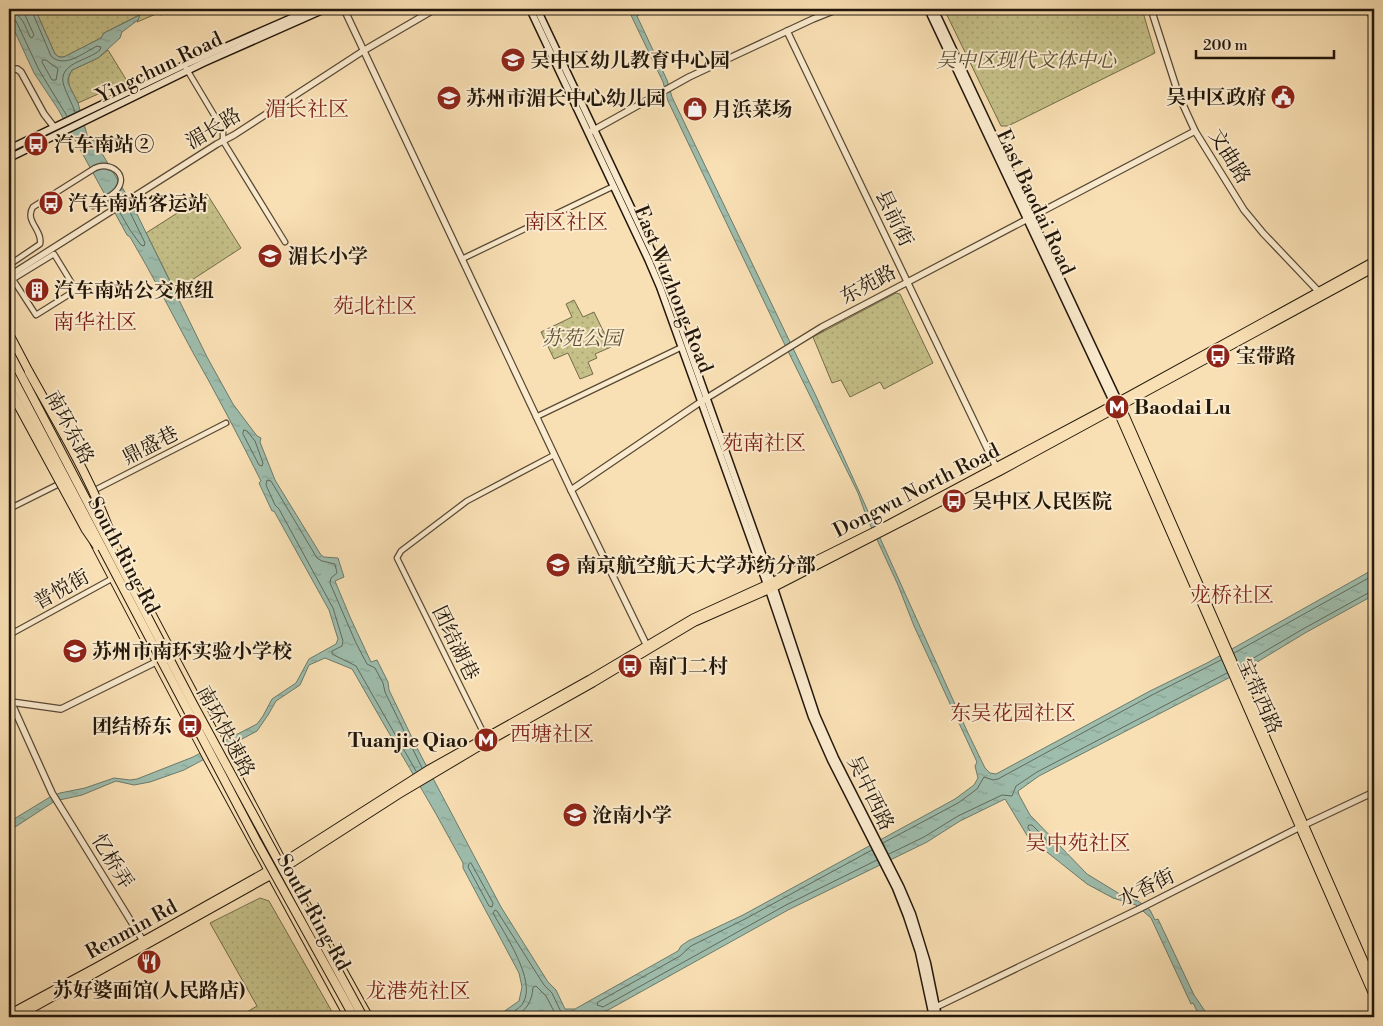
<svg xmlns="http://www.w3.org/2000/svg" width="1383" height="1026" viewBox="0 0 1383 1026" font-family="'Libre Bodoni','Noto Serif SC',serif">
<defs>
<pattern id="grass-dots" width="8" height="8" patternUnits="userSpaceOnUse" patternTransform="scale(1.25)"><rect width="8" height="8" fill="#c5c088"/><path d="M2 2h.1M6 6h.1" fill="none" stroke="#a9a474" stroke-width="1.8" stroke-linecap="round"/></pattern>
<pattern id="water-ripples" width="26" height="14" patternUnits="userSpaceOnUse" patternTransform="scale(1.25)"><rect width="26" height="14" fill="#9ebdad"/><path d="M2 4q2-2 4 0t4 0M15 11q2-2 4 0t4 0" fill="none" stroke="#88a294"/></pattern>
</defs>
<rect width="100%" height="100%" fill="#f9e0b4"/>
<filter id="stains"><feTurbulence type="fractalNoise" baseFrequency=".004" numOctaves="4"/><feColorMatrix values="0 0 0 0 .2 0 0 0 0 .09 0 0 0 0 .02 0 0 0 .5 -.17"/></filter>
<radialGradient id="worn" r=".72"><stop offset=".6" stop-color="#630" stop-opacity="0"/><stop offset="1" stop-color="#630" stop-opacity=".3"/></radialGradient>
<g fill="url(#grass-dots)" stroke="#746c4a">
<polygon points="35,9 171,9 161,15 156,14 137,22 140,15 139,15 104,33 101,38 64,57 59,57 55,54"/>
<polygon points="944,9 1142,9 1155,53 1008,126 1001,126"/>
<path d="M108 50 127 81 78 103C72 92 64 82 72 70L98 58Z"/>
<polygon points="207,194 241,248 175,291 146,233"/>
<polygon points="896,293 900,294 933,363 884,389 880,382 850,397 841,380 832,383 813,337"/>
<polygon points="574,300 583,317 594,312 611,347 595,354 597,358 588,362 593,374 580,379 568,353 554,359 541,332 572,317 566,304"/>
<polygon points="260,898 269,901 335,1017 250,1017 247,1012 257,1006 210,923"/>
</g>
<path fill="url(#water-ripples)" stroke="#6c7b6c" d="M9 9H35L55 54 59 57H64L101 38 104 33 140 15 138 20 122 32 120 38 98 58 72 70 68 78V83L78 103 88 138 90 141 94 140 132 204 207 357 233 404 257 436 261 438 260 442 275 480 321 555 324 557 338 558 344 577 335 581 350 617 371 662 377 660 388 682 389 690 417 748 501 907 548 982 556 990 565 1009H575L678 951 681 946 688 941 743 915 955 799 974 785 978 778 975 766 977 762 914 626 898 585 867 518 858 493 782 339 668 101 663 82 628 9H634L635 12 642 9H650L637 16 667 80 672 97 816 396 968 733 985 768 990 773 996 774 1150 691 1207 663 1374 569V595L1305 633 1244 670 1039 776 1018 791 1019 795 1030 815 1087 874 1123 896 1138 901 1150 910 1155 920 1158 919 1194 995 1209 1017H1200L1193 1003 1191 1004 1151 918 1136 905 1113 898 1087 884 1028 837 1005 799 960 821 927 842 788 910 601 1014 596 1011 587 1014 585 1017H496L519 1001 522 987 519 973 463 868V863C429 799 391 738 355 674L352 669 325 658 309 665 300 685 276 701 268 715 257 731 184 770 150 782 134 785 116 781 82 795 55 801 9 831V822L50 797 60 793 85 788 114 778 130 780 137 779 193 757 257 724 263 716 272 699 296 683 309 659 336 644 338 639 329 610 274 511H272L259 483 261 481C239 437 216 393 191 349 171 312 152 274 130 237L127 235 58 109 34 73 9 19Z"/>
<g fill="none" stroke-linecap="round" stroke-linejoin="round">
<g stroke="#606a5c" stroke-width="1">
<path d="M31 9 51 56C64 69 83 53 97 46L101 47 100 50C88 61 56 63 64 86 67 95 72 103 75 112"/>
<path d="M9 12C22 13 25 26 30 37L32 38 34 35 25 15 24 9"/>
<polyline points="9,18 16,21 39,70 67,116"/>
<polygon points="43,60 46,60 58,69 56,80 52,80 42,62"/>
<polyline points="119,211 130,230 141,245 144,246 145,243 127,206"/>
<polygon points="244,430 247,431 255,441 263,463 262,466 259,465 243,434"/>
<polyline points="1234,653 1374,575"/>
<polyline points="1240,666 1303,629 1370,592 1374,591"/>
<polyline points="416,771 356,666 332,654 332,651 342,646 343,641 333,608 279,509 275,505 266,485 267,480 271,481 317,558 322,561 335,564 337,573 331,578 330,583 356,643 367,664 375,668 383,683 385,692 422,768"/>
<polygon points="1029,825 1032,825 1046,839 1046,842 1043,843 1032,834 1028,828"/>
<polyline points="883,843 958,803 977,789 984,777 993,780 998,779 1152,695 1221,660"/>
<polyline points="872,850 745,919 691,946 680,956 598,1002 597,1005 603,1007 786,905 877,860"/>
<polyline points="889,854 924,837 958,816 1002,795 1012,796 1016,786 1037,772 1227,673"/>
<polygon points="471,863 493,903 492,907 489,906 468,867 469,864"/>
<path d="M505 1017C510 1013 520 1009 523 1003 537 981 504 933 493 913L495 910 497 911 544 985 552 993 561 1012 568 1015 579 1013 581 1017"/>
<path d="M515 1017C527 1009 532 1002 533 987L536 986 546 996 557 1017"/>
</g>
<defs>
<g id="minor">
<polyline points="186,68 223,130 223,141 285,242"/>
<polyline points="462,259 614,186"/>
<path d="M9 265 40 244C43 230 24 221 33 207L95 168C110 161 129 174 117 190 111 197 101 201 93 206"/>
<polyline points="10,275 36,315 76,290 54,254 13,279"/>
<polyline points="536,417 682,347"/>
<polyline points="91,492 226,423"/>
<polyline points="9,509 61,483"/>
<polyline points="9,635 126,571"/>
<polyline points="486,738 397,558 401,551 467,501 554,455"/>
</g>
<g id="tertiary">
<polyline points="344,9 571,490 648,648"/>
<polyline points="1151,9 1179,96 1195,131 1244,210 1263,233 1321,294"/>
<polyline points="787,31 997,469"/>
<polyline points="9,70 17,69 21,72 44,114 54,127"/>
<polyline points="592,131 689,77 813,19 838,9"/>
<polyline points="9,276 217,144 234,135 363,51 435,9"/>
<polyline points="571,490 702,401 822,327 1195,131"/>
<polyline points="9,691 11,702 52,793 145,944"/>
<polyline points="11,702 61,709 160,660"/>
<polyline points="934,1008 1139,909 1300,827 1374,792"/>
</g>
<g id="secondary">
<polyline points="530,9 648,259 660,287 769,590 812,717 831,760 896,888 907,916 919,952 933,1017"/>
<polyline points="537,9 654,256 666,284 772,582 816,715 835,758 900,886 912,914 927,963 938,1017"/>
<polyline points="928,9 1116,408"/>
<polyline points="934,9 1120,405"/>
<polyline points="9,149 184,65 312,9"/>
<polyline points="9,158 203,63 325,9"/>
</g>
<g id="primary">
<polyline points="1370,9 1374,21"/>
<polyline points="1121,406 1374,984"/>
<polyline points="1116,408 1374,997"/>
<polyline points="61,443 103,522"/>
<polyline points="114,542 283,862 369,1017"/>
<polyline points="94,543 208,760 348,1017"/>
<polyline points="9,1014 98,966 283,862 429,769 590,679 693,618 772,582 885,526 1101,411 1374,261"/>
<polyline points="17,1017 286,867 398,795 477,748 593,683 695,622 773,588 999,472 1374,268"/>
</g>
<polyline id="trunk" points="9,334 29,372"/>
</defs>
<use href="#minor" stroke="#584935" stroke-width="7"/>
<use href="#tertiary" stroke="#584935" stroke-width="8"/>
<use href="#secondary" stroke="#22170b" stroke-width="9"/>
<use href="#primary" stroke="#22170b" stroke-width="9"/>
<use href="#trunk" stroke="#22170b" stroke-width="10"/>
<use href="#minor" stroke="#fbebce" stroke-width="4.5"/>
<use href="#tertiary" stroke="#fbebce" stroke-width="5.5"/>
<use href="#secondary" stroke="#fbebce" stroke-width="6"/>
<use href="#primary" stroke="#f9e0b4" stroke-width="7"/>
<use href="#trunk" stroke="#f9e0b4" stroke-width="8"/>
<defs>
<g id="trunk-bridge">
<polyline points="9,352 192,702 363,1017"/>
<polyline points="9,371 256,840 354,1017"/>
<path d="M29 372C60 428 95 485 115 546"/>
<polyline points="9,388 86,530 97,546"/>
</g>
</defs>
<use href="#trunk-bridge" stroke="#22170b" stroke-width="10" stroke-linecap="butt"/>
<use href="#trunk-bridge" stroke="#f9e0b4" stroke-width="8"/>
</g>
<defs>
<symbol id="school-disc" viewBox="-11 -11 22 22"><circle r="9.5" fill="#8f2418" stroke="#fbebce"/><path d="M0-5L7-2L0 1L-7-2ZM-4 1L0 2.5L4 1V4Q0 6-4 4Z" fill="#fff"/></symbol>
<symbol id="civic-disc" viewBox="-11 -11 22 22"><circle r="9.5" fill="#8f2418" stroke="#fbebce"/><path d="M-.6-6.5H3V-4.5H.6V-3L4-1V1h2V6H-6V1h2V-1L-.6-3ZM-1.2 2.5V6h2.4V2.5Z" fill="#fff"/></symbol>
<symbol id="shop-disc" viewBox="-11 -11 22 22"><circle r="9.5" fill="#8f2418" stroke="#fbebce"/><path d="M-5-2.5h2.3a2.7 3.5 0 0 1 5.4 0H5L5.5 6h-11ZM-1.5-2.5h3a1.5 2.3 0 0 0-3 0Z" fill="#fff"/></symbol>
<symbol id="bus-disc" viewBox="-11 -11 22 22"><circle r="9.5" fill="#8f2418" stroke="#fbebce"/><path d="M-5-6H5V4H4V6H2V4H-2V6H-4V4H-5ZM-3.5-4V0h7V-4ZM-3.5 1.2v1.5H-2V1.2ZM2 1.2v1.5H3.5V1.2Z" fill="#fff"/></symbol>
<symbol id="building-disc" viewBox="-11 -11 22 22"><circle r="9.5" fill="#8f2418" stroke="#fbebce"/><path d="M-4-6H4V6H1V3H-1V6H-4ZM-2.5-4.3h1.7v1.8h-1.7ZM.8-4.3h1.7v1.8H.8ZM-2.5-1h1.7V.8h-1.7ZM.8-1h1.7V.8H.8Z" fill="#fff"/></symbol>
<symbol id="metro-disc" viewBox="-11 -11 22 22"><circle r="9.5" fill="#8f2418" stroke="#fbebce"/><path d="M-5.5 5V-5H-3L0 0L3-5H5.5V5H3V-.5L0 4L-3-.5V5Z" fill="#fff"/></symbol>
<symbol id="university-disc" viewBox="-11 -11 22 22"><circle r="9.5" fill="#8f2418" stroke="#fbebce"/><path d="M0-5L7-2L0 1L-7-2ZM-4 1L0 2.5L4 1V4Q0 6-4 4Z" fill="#fff"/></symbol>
<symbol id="restaurant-disc" viewBox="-11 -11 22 22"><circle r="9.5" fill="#8f2418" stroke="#fbebce"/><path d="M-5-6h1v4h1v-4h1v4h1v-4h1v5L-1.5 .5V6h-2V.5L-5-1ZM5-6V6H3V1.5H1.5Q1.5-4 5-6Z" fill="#fff"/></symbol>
</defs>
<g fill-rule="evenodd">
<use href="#school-disc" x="499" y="46" width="28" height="28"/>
<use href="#civic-disc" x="1269" y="83" width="28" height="28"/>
<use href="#school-disc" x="435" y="84" width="28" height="28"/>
<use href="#shop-disc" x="681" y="95" width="28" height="28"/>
<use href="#bus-disc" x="22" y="130" width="28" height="28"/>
<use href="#bus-disc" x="37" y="189" width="28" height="28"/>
<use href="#school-disc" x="256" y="242" width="28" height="28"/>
<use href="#building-disc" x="23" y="276" width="28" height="28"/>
<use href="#bus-disc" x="1204" y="342" width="28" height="28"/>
<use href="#metro-disc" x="1103" y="393" width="28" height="28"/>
<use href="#bus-disc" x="940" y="487" width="28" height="28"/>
<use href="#university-disc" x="544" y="551" width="28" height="28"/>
<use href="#school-disc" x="61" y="637" width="28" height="28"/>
<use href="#bus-disc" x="616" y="652" width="28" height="28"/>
<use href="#bus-disc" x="176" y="712" width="28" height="28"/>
<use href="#metro-disc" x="472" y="726" width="28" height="28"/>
<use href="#school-disc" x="561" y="801" width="28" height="28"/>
<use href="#restaurant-disc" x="135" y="948" width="28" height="28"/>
</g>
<g text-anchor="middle" stroke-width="4" stroke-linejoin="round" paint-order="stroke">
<g font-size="20" font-weight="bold" fill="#22170b" stroke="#fbebce" text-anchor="start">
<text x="530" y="67">吴中区幼儿教育中心园</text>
<text x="1266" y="104" text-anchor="end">吴中区政府</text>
<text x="466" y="105">苏州市湄长中心幼儿园</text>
<text x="712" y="116">月浜菜场</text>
<text x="54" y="151">汽车南站②</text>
<text x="68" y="210">汽车南站客运站</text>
<text x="288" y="263">湄长小学</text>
<text x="54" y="297">汽车南站公交枢纽</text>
<text x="1236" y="363">宝带路</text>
<text x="1134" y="414">Baodai Lu</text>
<text x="972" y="508">吴中区人民医院</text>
<text x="576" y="572">南京航空航天大学苏纺分部</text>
<text x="92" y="658">苏州市南环实验小学校</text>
<text x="648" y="673">南门二村</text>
<text x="172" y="733" text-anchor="end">团结桥东</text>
<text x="468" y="747" text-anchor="end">Tuanjie Qiao</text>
<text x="592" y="822">沧南小学</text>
<text x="149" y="997" text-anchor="middle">苏好婆面馆(人民路店)</text>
</g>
<g font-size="20" font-style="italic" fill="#5b5237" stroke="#fbebce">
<text x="1026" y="67">吴中区现代文体中心</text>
<text x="582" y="345">苏苑公园</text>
</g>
<g font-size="20" fill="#22170b" stroke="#fbebce">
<text transform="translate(159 67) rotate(-26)" y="7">Yingchun Road</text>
<text transform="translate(213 128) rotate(-31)" y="7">湄长路</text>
<text transform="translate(1230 156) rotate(58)" y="7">文曲路</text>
<text transform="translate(1036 202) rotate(65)" y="7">East Baodai Road</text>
<text transform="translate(895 218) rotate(64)" y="7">县前街</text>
<text transform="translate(868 284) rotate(-28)" y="7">东苑路</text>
<text transform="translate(674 289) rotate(68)" y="7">East Wuzhong Road</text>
<text transform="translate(70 427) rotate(62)" y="7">南环东路</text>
<text transform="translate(150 445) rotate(-27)" y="7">鼎盛巷</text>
<text transform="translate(916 490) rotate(-27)" y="7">Dongwu North Road</text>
<text transform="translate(124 555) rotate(62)" y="7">South Ring Rd</text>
<text transform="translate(61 589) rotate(-29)" y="7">普悦街</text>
<text transform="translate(456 643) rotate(64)" y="7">团结湖巷</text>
<text transform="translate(1260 696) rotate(66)" y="7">宝带西路</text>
<text transform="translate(226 731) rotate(62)" y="7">南环快速路</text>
<text transform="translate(871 793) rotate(64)" y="7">吴中西路</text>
<text transform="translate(113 861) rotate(58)" y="7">忆桥弄</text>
<text transform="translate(1146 887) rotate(-26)" y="7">水香街</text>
<text transform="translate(314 912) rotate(61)" y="7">South Ring Rd</text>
<text transform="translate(131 929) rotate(-29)" y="7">Renmin Rd</text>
</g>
<g font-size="21" fill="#7a1f14" stroke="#fbebce">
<text x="307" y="116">湄长社区</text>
<text x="566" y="229">南区社区</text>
<text x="375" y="313">苑北社区</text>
<text x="95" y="329">南华社区</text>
<text x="764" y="450">苑南社区</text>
<text x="1232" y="602">龙桥社区</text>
<text x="1013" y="720">东吴花园社区</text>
<text x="552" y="741">西塘社区</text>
<text x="1078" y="850">吴中苑社区</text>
<text x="418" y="998">龙港苑社区</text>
</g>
</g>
<rect width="1383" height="1026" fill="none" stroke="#f9e0b4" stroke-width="30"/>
<rect x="10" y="10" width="1363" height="1006" fill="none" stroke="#22170b" stroke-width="2.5"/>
<rect x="15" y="15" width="1353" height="996" fill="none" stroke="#22170b"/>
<path d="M1196 50v8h138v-8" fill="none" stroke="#22170b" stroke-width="2.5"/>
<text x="1203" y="50" font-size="15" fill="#22170b" stroke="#fbebce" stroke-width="4" paint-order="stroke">200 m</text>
<rect width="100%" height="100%" filter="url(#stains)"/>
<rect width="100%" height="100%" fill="url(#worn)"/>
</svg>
